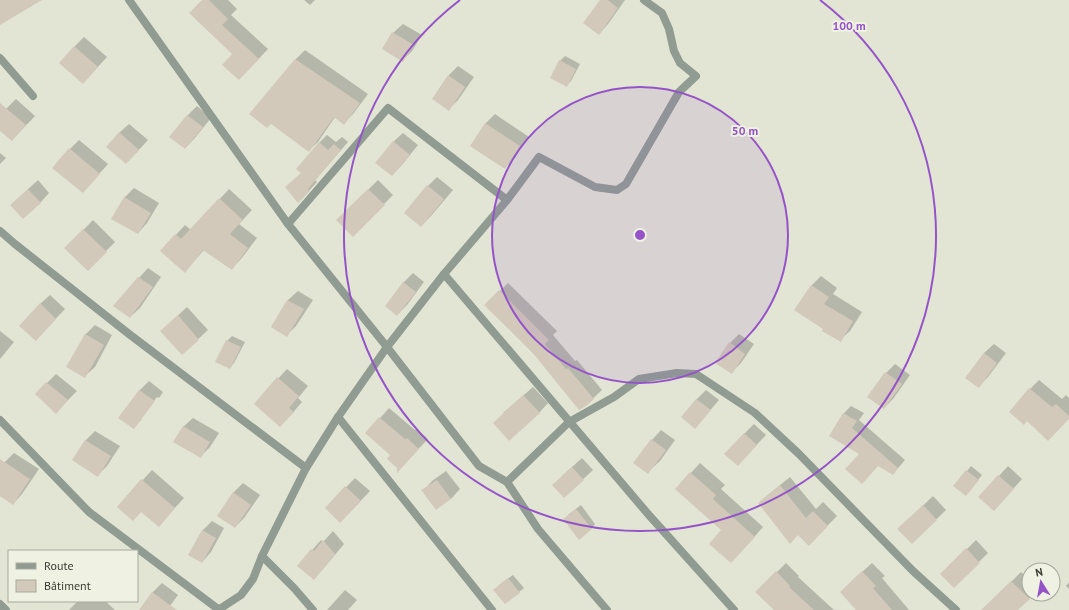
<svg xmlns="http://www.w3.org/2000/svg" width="1069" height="610" viewBox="0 0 1069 610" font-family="'PT Sans',sans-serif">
<rect width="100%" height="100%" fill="#e2e5d4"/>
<g fill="#0003">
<polygon points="203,0 228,0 237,9 231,15 268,49 248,70 234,54"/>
<polygon points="304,0 315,0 310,5"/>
<polygon points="601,0 625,0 608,24 599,34"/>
<polygon points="403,24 422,35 412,51 403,60 393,33"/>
<polygon points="84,37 107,57 83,83 74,47"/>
<polygon points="305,50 368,94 353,114 344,123 335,117 318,142 308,151 271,123 251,114 296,59"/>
<polygon points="565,56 580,64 571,81 567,85 560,61"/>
<polygon points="458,66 474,77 458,100 449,109 448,76"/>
<polygon points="16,99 35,116 12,140 0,129 0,115"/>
<polygon points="197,106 211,118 194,139 185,148 171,136 188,115"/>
<polygon points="495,114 529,137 514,158 505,168 485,124"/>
<polygon points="129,124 148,140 136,153 119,133"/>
<polygon points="403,133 418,145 401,166 392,175 393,142"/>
<polygon points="327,135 336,142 342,137 348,142 315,180 317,182 306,194 302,172 319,143"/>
<polygon points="79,140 108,164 83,192 70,149"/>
<polygon points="0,153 6,158 0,164"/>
<polygon points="437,177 453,190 430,217 421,226 428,186"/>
<polygon points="38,180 49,193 40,203 11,205"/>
<polygon points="378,180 393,195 353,235 338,220"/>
<polygon points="134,188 159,203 147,223 138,233 113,218 125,197"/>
<polygon points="229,189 252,210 239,224 257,238 241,259 231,269 204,250 185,271 161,251 185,225 191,230"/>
<polygon points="93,220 115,242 88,269 66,248"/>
<polygon points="148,268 161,277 140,308 130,317 139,278"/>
<polygon points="413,273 424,282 407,305 397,315 403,283"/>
<polygon points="821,276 837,288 833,294 862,312 850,331 840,340 811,286"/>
<polygon points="508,283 557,331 553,335 575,361 577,360 602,390 585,406 486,305"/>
<polygon points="298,291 313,300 296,326 287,335 272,327 288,300"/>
<polygon points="50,295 65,309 45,330 40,304"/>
<polygon points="187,307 208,330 182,354 171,322"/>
<polygon points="95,325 112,335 95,367 85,376 85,335"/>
<polygon points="0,331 14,342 0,359"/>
<polygon points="739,334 754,344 741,363 731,373 730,343"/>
<polygon points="232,336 245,342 234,363 230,368 227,341"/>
<polygon points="994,344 1006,353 988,377 978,387 966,378 984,353"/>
<polygon points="895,364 910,375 893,399 884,408 886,373"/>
<polygon points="287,369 308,386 298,398 302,402 289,417 255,404"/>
<polygon points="56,374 77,391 56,412 47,383"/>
<polygon points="1039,380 1062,399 1066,395 1069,398 1069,418 1057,431 1030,389"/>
<polygon points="149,381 163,392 159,398 157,397 140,419 142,419 133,428 119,418 140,390"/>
<polygon points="533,387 548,403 539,413 503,413"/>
<polygon points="706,390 719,400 695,428 682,417 697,399"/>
<polygon points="851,406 864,413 859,420 905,460 893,474 860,454 844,413"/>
<polygon points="389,408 415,430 417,429 428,439 399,469 392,455 367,433"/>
<polygon points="193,418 219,433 210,447 200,457 183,427"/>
<polygon points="754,424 766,435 747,455 744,434"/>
<polygon points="661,430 675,440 660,461 650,470 635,463 652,440"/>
<polygon points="95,431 120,446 107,466 97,476 73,460 86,440"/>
<polygon points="14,453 39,469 22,494 13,504 0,495 0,469 5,462"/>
<polygon points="582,458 593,470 564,497 562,476"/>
<polygon points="700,463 725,485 721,489 763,527 740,553 723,530 676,489"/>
<polygon points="971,466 982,475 970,490 967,471"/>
<polygon points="1008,466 1022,479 1003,500 980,497"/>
<polygon points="152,470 184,498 159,525 142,511 118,507"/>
<polygon points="446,471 460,489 451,499 423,491 432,481"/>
<polygon points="790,477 816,509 823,502 837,516 809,544 799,534 759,503 769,494"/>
<polygon points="355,478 370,491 350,512 326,508"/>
<polygon points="243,483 260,495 244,518 235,527 233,493"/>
<polygon points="933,496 946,510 912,543 908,520"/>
<polygon points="581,505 595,524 591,529 568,515"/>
<polygon points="212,521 224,528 211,552 202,562 202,531"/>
<polygon points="333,531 344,544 323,569 314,578 298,566 321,540 323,542"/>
<polygon points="976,540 988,553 954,586 942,574"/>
<polygon points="786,563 799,576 798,577 834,610 785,610 757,592"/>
<polygon points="872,563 885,576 882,578 909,610 865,610 850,583"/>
<polygon points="1021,572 1029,580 1029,594 1033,594 1017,610 990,610 987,606"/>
<polygon points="513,575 524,588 519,592 499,585"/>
<polygon points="1069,582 1069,589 1066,586"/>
<polygon points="162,583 178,595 167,610 140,610 153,592"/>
<polygon points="345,590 357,600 348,610 327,610"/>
<polygon points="78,601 105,601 115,610 69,610"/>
</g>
<g fill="#d2c9ba">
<polygon points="0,0 42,0 0,25"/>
<polygon points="202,0 209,0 228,19 222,25 259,59 239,80 222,65 232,54 189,13"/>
<polygon points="600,0 608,0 618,8 599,35 583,23"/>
<polygon points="392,32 414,45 403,62 382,49"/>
<polygon points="74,46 98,67 83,84 59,63"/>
<polygon points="295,59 360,103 344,125 334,117 309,152 271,124 267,128 249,114"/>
<polygon points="559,60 576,69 567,87 550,78"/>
<polygon points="448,75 465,87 449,111 432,99"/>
<polygon points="0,103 26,125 12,141 0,131"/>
<polygon points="187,115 203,127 185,149 169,137"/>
<polygon points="485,123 520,146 505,169 470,146"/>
<polygon points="119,132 139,150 126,164 106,147"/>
<polygon points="393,141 410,155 392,176 375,163"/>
<polygon points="319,142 328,150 334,144 341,150 308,189 310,191 298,203 285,187 301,173 296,169"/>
<polygon points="69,148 100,174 83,193 52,168"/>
<polygon points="427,185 444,199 421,227 404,213"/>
<polygon points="28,189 41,203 23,219 10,205"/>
<polygon points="368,189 385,205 353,237 336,220"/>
<polygon points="124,197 151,213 138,234 111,219"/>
<polygon points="219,198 243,220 230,234 248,248 232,270 203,250 185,273 160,251 175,234 181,239"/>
<polygon points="83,229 107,252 88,271 64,248"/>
<polygon points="138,277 153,287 130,318 113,306"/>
<polygon points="403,282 416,292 397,316 385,306"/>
<polygon points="811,285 829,297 824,304 853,321 841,342 822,331 823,329 794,310"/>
<polygon points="499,290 549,340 545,344 566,369 568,368 594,399 586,406 579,410 532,352 484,305"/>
<polygon points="287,300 304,309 287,337 271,327"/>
<polygon points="40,303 56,319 36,341 19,326"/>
<polygon points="178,315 199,340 182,355 160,331"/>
<polygon points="85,334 104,345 85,378 66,367"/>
<polygon points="226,340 241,347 230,369 215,362"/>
<polygon points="729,342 745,354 732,374 715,363"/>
<polygon points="984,353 997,363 979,388 965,378"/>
<polygon points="885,372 902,384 884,409 867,397"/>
<polygon points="277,377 299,396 289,408 294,412 280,427 254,404"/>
<polygon points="46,382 68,400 56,414 35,394"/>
<polygon points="1029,388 1052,407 1056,404 1069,416 1069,419 1048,441 1027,421 1024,425 1009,412"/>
<polygon points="139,390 155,401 134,429 118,418"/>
<polygon points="523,395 540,413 509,441 493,423"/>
<polygon points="696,399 711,410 695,429 681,417"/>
<polygon points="843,413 857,421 852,428 898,468 893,475 878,466 862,484 845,469 859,454 829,436"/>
<polygon points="379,417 405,439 407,438 419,449 397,473 397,468 387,459 390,455 365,433"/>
<polygon points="183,426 210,442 201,458 173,442"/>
<polygon points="744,433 757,445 738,466 724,454"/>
<polygon points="651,439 666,450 648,474 633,463"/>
<polygon points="85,440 111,456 98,477 72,460"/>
<polygon points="0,459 30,479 13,505 0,496"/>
<polygon points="572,467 584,480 564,498 552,485"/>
<polygon points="966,470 979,480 966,496 953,486"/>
<polygon points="690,472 716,495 713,499 755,537 731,563 709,544 721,530 675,489"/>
<polygon points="998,475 1014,489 994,511 978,497"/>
<polygon points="141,479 175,508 159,527 141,512 133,521 117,507"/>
<polygon points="437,480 451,499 436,510 421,490"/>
<polygon points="780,485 806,518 813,511 828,526 809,546 798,535 790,544 758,503"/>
<polygon points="345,486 361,501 340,523 325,508"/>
<polygon points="233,492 251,505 235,528 217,516"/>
<polygon points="923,505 937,520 912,544 897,529"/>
<polygon points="576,509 592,529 579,540 563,519"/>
<polygon points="202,530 216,538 202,563 188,555"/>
<polygon points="323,540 335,554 314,580 297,566 311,549 314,551"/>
<polygon points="966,548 980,563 954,588 940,574"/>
<polygon points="776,571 790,586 789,587 814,610 774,610 755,592"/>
<polygon points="862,571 876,586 873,588 892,610 856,610 840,592"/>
<polygon points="508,578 520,593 505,604 493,590"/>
<polygon points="1011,581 1030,599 1018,610 981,610"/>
<polygon points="152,592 177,610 139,610"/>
</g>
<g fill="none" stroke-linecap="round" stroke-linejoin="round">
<g stroke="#909c91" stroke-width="8">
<polyline points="129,0 288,224 387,347 479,466 507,482 538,529 607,610"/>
<polyline points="0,58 33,96"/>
<polyline points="288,224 388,108 507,200"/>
<polyline points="0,231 15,244 129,334 306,468"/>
<polyline points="444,274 648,514 734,610"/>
<polyline points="338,417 492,610"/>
<polyline points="0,420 89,512 218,609"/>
<polyline points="507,482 569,422 614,397 639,379 677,373 696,374 755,413 799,454 913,571 956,610"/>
<polyline points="262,556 294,588 313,610"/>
<polyline points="0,604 6,610"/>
<polyline points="218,610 241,595 253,579 262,556 306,468 338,417 387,347 444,274 507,200 539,157 595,187 617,190 626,184 679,92 696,76 680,63 674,51 669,29 662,13 644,0"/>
</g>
</g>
<circle cx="640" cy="235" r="148" fill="#9553c8" fill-opacity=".12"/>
<g fill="none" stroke="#9553c8" stroke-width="2">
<circle cx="640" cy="235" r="148"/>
<path d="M820 0A296 296 0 1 1 460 0"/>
</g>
<circle cx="640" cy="235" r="6" fill="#9553c8" stroke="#eff2e2" stroke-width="2"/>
<g font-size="12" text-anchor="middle" font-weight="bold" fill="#9553c8" stroke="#eff2e2" stroke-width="4" stroke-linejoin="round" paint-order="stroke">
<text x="849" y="30">100 m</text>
<text x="745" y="135">50 m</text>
</g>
<rect x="8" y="550" width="130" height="52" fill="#eff2e2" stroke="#a7a99d"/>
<rect x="16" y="563" width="20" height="6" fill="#909c91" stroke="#a7a99d"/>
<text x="44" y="570" font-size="12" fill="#3b3c35">Route</text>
<rect x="16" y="580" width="20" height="12" fill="#d2c9ba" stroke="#a7a99d"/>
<text x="44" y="590" font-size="12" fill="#3b3c35">Bâtiment</text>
<g transform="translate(1041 582) rotate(349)"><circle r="19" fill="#eff2e2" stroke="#a7a99d"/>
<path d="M0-3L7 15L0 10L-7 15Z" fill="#9553c8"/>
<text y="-6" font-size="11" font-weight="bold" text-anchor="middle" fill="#3b3c35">N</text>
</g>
</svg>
